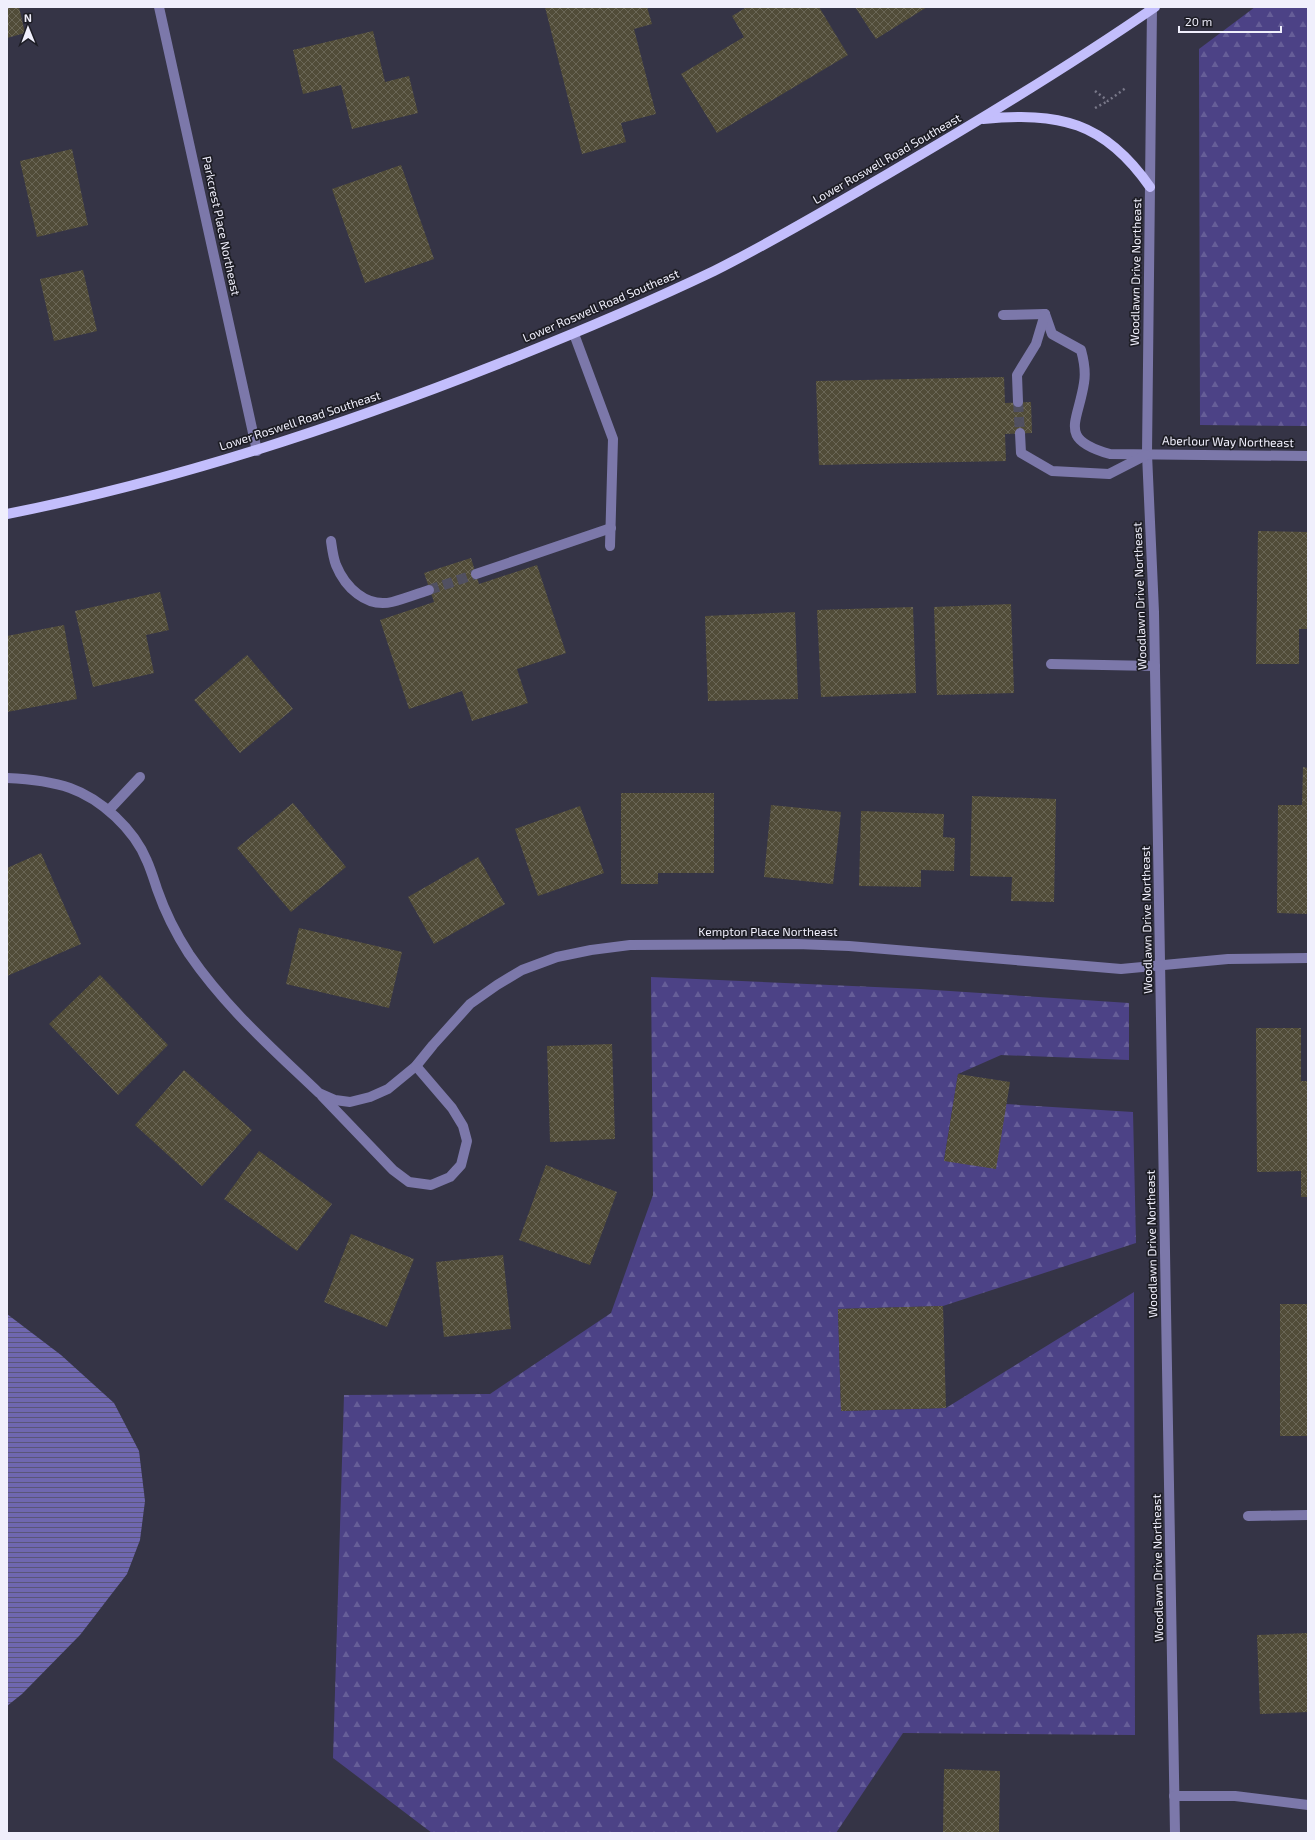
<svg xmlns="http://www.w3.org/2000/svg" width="1315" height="1840" viewBox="0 0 1315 1840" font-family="'Exo 2',sans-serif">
<defs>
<pattern id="forest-firs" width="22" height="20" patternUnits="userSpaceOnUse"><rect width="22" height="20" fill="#4c4286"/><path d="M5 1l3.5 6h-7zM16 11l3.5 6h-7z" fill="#665e98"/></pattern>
<pattern id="water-rules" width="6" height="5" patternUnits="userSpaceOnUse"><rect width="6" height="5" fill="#6f67af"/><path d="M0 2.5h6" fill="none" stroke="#5a5679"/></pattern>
<pattern id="building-cross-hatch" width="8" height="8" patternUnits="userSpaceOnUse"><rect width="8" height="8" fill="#514c38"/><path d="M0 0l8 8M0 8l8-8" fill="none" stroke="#6a6656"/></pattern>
</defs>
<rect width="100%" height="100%" fill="#353446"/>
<g fill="url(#forest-firs)">
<polygon points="1255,7 1308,7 1308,426 1200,425 1199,49"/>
<polygon points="651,977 920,989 1129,1003 1129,1060 1001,1055 958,1074 944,1160 1006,1104 1133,1112 1136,1243 943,1306 838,1309 841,1411 946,1408 1134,1292 1135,1735 903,1733 836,1833 432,1833 333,1758 344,1395 490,1394 611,1313 653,1195"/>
</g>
<polygon fill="url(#water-rules)" points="7,1314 61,1355 114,1403 139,1451 145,1501 140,1540 127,1574 80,1635 22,1694 7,1706"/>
<g fill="url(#building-cross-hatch)">
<polygon points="7,7 19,7 25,33 7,38"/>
<polygon points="545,7 647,7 652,24 634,29 656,114 621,123 626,142 582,154"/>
<polygon points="747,7 819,7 848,55 717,133 681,74 744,37 732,16"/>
<polygon points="855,7 927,7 876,39"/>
<polygon points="373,31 385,82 409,76 418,113 352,129 341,85 303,94 293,50"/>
<polygon points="72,149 88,225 37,237 20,161"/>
<polygon points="401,165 434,259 365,283 332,189"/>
<polygon points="83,270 97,331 54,341 40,279"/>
<polygon points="1004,377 1005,403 1031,402 1032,433 1005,434 1006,461 819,465 816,381"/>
<polygon points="1258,531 1308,532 1308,629 1299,629 1299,664 1256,664"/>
<polygon points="471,558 479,584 537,565 566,653 517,669 528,703 472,721 462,691 409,709 380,620 434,602 424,573"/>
<polygon points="160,592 169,630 146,635 154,673 93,687 75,611"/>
<polygon points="1011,604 1014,693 937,695 934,607"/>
<polygon points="913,607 916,693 821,697 817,610"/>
<polygon points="795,612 798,699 708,701 705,616"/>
<polygon points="64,625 77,699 7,712 7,636"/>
<polygon points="247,655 293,709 240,753 194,700"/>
<polygon points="1303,767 1308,768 1308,914 1277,913 1278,805 1302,805"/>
<polygon points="621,793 714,793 714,873 658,873 658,884 621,884"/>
<polygon points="972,796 1056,799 1054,902 1011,901 1012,877 970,876"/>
<polygon points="293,803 346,867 291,912 237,848"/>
<polygon points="771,805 841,812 833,884 764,877"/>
<polygon points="580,806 604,873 538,896 515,829"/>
<polygon points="861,811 944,814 943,837 955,838 954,871 921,870 921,887 859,886"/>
<polygon points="41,853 81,944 7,976 7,868"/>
<polygon points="478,857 505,904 434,944 408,897"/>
<polygon points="299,928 402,952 389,1008 286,984"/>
<polygon points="100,975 168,1045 118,1095 49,1024"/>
<polygon points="1256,1028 1301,1028 1301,1081 1308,1081 1308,1197 1301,1197 1301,1171 1257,1172"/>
<polygon points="612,1044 615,1139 550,1142 547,1046"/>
<polygon points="184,1070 252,1130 202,1186 135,1125"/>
<polygon points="958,1074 1010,1082 996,1169 944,1161"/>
<polygon points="259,1151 332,1204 297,1251 224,1199"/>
<polygon points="546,1165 617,1192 590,1265 519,1240"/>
<polygon points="351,1234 414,1259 387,1327 324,1302"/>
<polygon points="503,1255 511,1329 444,1337 436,1262"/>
<rect x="1280" y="1304" width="28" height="132"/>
<polygon points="943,1306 946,1408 841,1411 838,1309"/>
<polygon points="1308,1633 1308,1712 1260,1714 1257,1635"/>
<polygon points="944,1769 1000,1771 999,1833 943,1833"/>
</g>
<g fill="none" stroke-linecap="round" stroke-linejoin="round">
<g stroke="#515061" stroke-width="10" stroke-dasharray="10 5" stroke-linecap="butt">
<polyline points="1018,402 1020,433"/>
<polyline points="429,590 476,574"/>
</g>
<g stroke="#797889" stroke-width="2.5" stroke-dasharray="2 3" stroke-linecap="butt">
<polyline points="1095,91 1108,101 1127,87"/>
<polyline points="1095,108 1108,101"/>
</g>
<g stroke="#7c78aa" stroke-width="10">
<polyline points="159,7 257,451"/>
<polyline points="1152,7 1147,454 1154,612 1175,1833"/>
<path d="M1045 314 1052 334 1081 350C1084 361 1086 372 1084 383 1078 423 1057 439 1110 454L1308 456"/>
<polyline points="1003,315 1045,314"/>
<polyline points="574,334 613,439 610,546"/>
<polyline points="1018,402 1017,375 1036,344 1045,314"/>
<polyline points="1020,433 1021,453 1052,471 1109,474 1146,455"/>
<path d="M331 541C332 548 333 557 336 565 345 587 366 608 392 602 404 599 417 594 429 590"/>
<polyline points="476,574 611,528"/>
<polyline points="1051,664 1155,666"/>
<path d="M7 778C28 779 50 781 70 788 101 799 134 829 147 861 151 870 154 880 157 889 165 912 176 934 189 954 226 1008 273 1049 319 1093L335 1100 350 1102 370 1097 388 1089 416 1066 433 1045 470 1004 497 985 522 970 557 957 591 950 630 945 797 944 849 946 1121 969 1228 959 1308 958"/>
<polyline points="109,810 140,777"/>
<polyline points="322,1096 393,1170 409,1182 431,1185 450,1177 461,1165 467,1141 463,1126 452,1108 416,1066"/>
<polyline points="1248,1516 1308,1515"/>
<polyline points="1174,1796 1235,1796 1308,1805"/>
</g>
<g stroke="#c3befc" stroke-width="10">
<path d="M983 119C1059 112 1104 121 1150 187"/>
<path d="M7 514C175 481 339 427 498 364 571 335 643 305 714 271 772 242 829 208 886 175 977 122 1068 67 1155 7"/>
</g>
</g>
<g text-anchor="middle" stroke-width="3.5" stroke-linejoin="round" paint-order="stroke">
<g font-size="12" fill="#f0effc" stroke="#1d1d25">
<text transform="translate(887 159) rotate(-30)" y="4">Lower Roswell Road Southeast</text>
<text transform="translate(221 226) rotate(78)" y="4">Parkcrest Place Northeast</text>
<text transform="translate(1136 272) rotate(-89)" y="4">Woodlawn Drive Northeast</text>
<text transform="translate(601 306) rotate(-23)" y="4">Lower Roswell Road Southeast</text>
<text transform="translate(300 421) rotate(-18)" y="4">Lower Roswell Road Southeast</text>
<text transform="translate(1228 442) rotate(1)" y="4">Aberlour Way Northeast</text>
<text transform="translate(1140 596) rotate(-92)" y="4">Woodlawn Drive Northeast</text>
<text transform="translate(1147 920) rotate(-91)" y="4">Woodlawn Drive Northeast</text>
<text x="768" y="936">Kempton Place Northeast</text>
<text transform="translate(1152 1244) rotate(-91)" y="4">Woodlawn Drive Northeast</text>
<text transform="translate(1158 1568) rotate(-91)" y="4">Woodlawn Drive Northeast</text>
</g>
</g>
<rect width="1315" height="1840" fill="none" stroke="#f0effc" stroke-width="16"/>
<g transform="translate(28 28) rotate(359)" stroke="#1d1d25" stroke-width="3" paint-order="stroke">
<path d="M0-3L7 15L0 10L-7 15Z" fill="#f0effc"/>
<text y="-6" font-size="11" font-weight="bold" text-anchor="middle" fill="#f0effc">N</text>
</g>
<path d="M1179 26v6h102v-6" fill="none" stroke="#f0effc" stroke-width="2"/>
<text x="1185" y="26" font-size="12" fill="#f0effc" stroke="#1d1d25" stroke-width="3" paint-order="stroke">20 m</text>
</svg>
